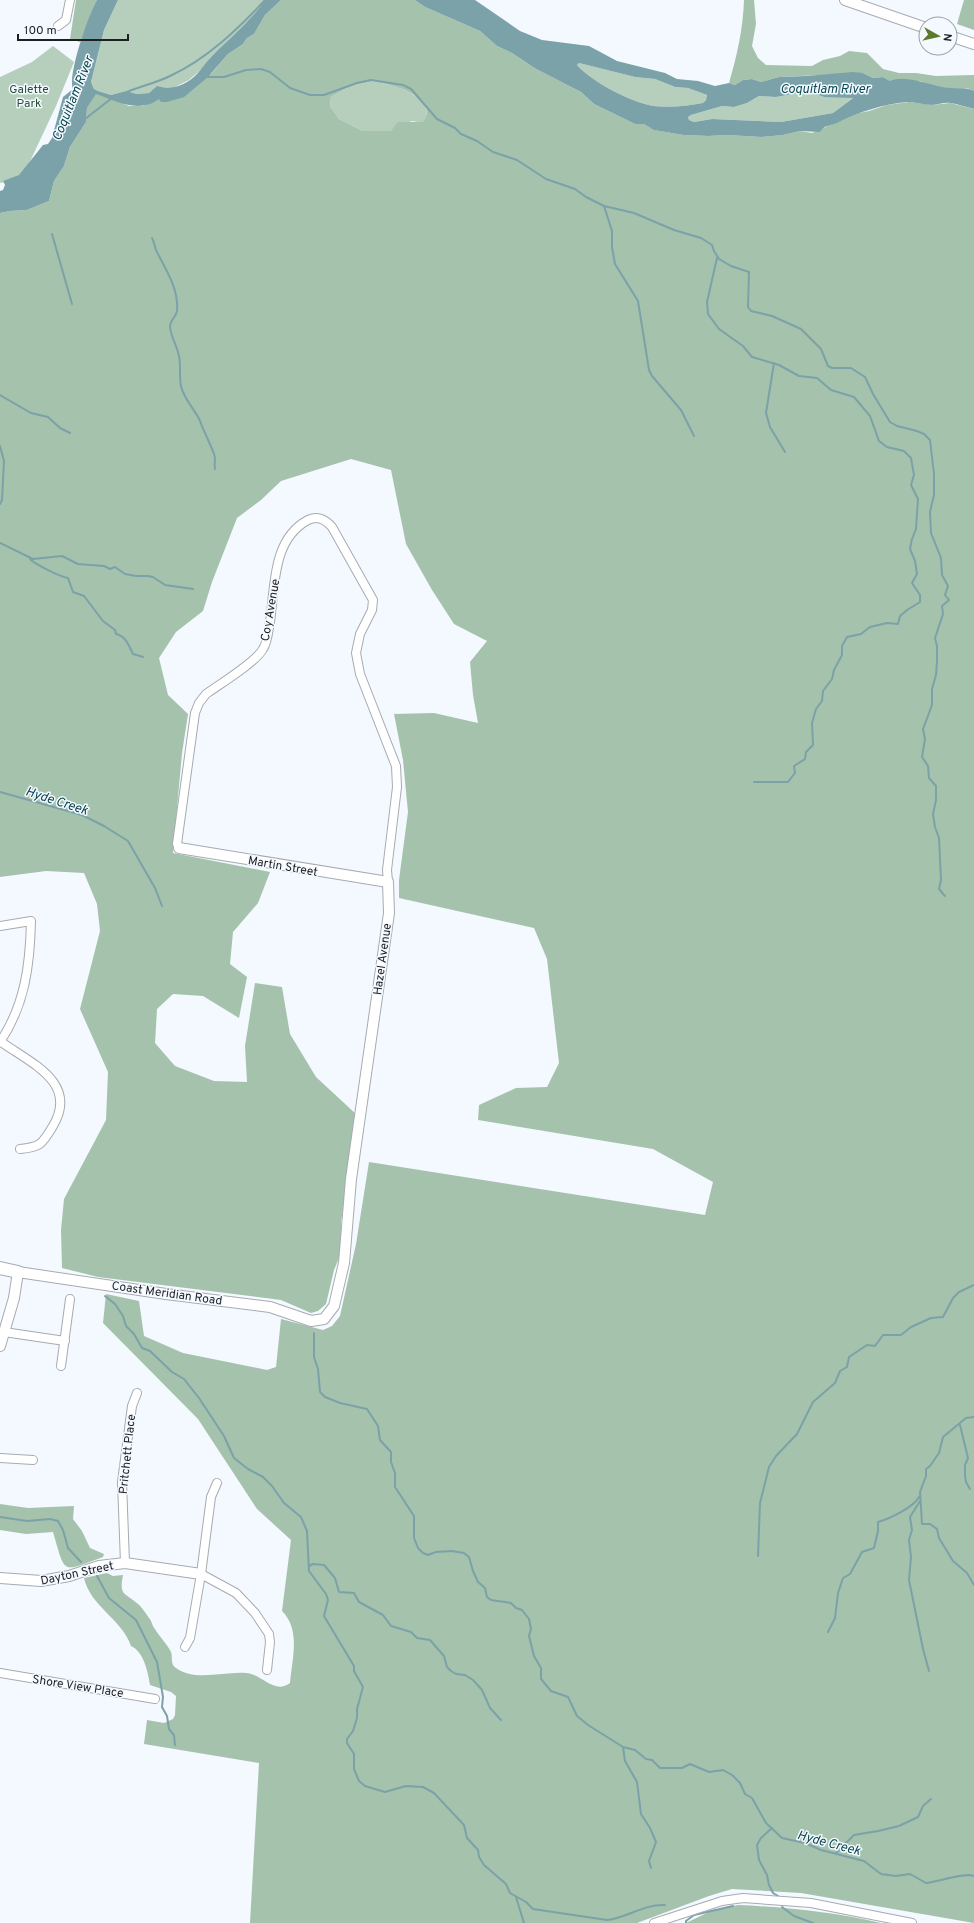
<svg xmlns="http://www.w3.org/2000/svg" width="974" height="1923" viewBox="0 0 974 1923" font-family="Overpass,sans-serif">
<rect width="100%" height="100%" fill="#f4f8ff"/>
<g fill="#b6cfbc">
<polygon points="118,0 265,0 248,22 210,58 204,67 189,80 173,88 157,87 149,93 137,94 126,91 111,95 98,91 94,89 91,82 104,30"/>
<polygon points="53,46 74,62 56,106 25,172 9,181 0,183 0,77 32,62"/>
<path d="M579 63 635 77 655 79 675 87 688 88 707 95 706 100 703 103C686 106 670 108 653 106 631 102 592 82 577 65Z"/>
<path d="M374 81C392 85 441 97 423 123L412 121 391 131H363L339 119 330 106 331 97 350 86Z"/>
<polygon points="798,93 813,93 824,97 854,97 833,113 781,122 712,119 694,122 689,120 688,117 691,115 722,106 734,107 747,103 759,96 776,97"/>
</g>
<g fill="#a5c2ac" fill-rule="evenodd">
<path d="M76 0H97C89 14 87 28 80 42L70 39Z"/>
<path d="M281 0H415L425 7 480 31 497 46 512 53 536 69 581 92 594 104 635 124H644L655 130 683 135 708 136 727 135 761 137 783 135 800 131 812 133 826 127 829 123 834 124 853 114 869 111 887 105 909 102 932 105 950 103 974 109V1923L801 1893 732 1889 709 1896 637 1923H250L259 1763 144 1744 147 1720 164 1723 173 1719 175 1715 176 1696 171 1692 150 1685C148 1672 144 1652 131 1646 122 1619 90 1606 84 1578L107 1573 113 1576 123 1575C119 1596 124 1592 138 1604 142 1607 146 1614 149 1618 152 1621 152 1626 155 1629 159 1636 167 1644 171 1652 173 1658 170 1664 176 1668 195 1682 225 1671 246 1673 262 1674 274 1695 290 1683 292 1659 301 1630 282 1611L291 1540 257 1509 198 1419 103 1323 106 1294 139 1301 144 1336 183 1353 267 1370 276 1367 281 1319 323 1330 332 1326 340 1316 356 1244 369 1162 705 1215 713 1182 653 1149 478 1120 479 1105 516 1088 547 1087 559 1063 547 959 534 928 399 898V880L408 812 403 760 394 714 434 713 478 723 473 695 470 662 487 641 454 624 432 590 406 544 391 470 351 459 281 481 261 500 237 518 212 582 203 611 176 632 159 658 168 695 188 714 182 753 173 853 270 872 258 903 233 932 230 964 247 977 239 1018 203 996 173 994 157 1009 155 1043 175 1066 214 1081 247 1082 245 1046 255 983 282 987 290 1034 316 1077 357 1115 341 1222 342 1251 334 1270 326 1304 318 1311 311 1313 281 1300 98 1277 62 1268 61 1230 64 1199 106 1120 108 1072 80 1009 100 931 97 904 84 873 46 871 0 877V213L10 211 27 210 49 201 54 181 64 166 70 147 86 122 87 108 96 93 129 106H143L211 74 228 54 243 44 247 38 254 34 265 15ZM374 81C392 85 441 97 423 122H398L391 131H363L339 119 330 106 331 97 350 86Z"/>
<path d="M744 0H754L756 24 752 46 758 58 766 65 812 66 823 60 840 56 849 51 867 53 883 69 899 73H916L936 76 974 75V91L967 88 952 89 933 86 920 81H890L883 77 873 78 863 73 779 77 761 82 752 79 743 80 735 85 729 83C737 56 743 29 744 0Z"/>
<polygon points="964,0 974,0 974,30 957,24"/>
<path d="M0 1504 28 1508 74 1506 73 1519 82 1531 90 1548 104 1554 103 1557C61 1572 66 1576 53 1532L26 1534 0 1530Z"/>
<path d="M738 1905C786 1907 834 1912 881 1923H686L713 1910Z"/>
</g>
<g fill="#7ba2a8" fill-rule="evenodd">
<path d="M97 0H118L104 30 91 82 94 89 98 91 111 95 126 91 137 94 149 93 157 86C168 89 177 88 187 82 198 76 204 64 212 56 232 36 248 24 265 0H281L265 15 254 34 247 38 243 44 228 54 208 77 184 97 167 102H161L159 99C139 114 116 101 96 94L87 108 86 122 70 147 64 166 54 181 49 201 27 210 10 211 0 213V191L3 190 5 185 3 181 19 175 43 145 48 144 52 138 63 97 73 89C67 76 89 13 97 0Z"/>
<path d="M415 0H475L520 31 542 40 589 46 617 61 665 73 677 79 698 81 715 86 729 83 735 85 743 80 752 79 761 82 779 77 806 76 853 72 863 73 873 78 883 77 890 81C907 73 935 88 952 88 961 89 966 87 974 91V109C966 107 958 104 950 103 944 102 938 105 932 105 924 105 916 102 907 102 885 104 857 112 837 123 830 126 825 124 820 132L800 131 783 135 761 137 727 135 708 136 683 135 654 130 644 124H635L594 104 581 92 536 69 512 53 497 46 480 31 425 7ZM579 63 635 77 655 79 675 87 688 88 707 95 706 100 703 103C686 106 670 108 653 106 631 102 592 82 577 65ZM798 93H813L824 97 853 98 833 113 781 122 712 119 694 122 689 120 688 117 691 115 722 106 734 107 747 103 759 96 776 97Z"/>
</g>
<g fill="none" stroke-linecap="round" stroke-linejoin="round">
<g stroke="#7ba2a8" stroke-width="2">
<polyline points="208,77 224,77 246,70 261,69 270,72 290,88 310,95 324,95 357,83 371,80 403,85 411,89 437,119 455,128 461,134 477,141 493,152 517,160 546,179 575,189 586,197 604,206 634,213 674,230 701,238 712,245 714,251 719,259 731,266 749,272 748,307 751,311 772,316 801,329 821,349 828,366 832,368 851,368 865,377 873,394 890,422 897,426 917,431 924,434 930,440 934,474 934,495 930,512 931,533 941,558 942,575 948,586 945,595 949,600 942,606 943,614 935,638 937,646 937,661 936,675 932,689 932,705 923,729 925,739 922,757 928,766 929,778 936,786 936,800 933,814 935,827 939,838 941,880 939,889 945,896"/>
<path d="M127 92C141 86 156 83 170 76 207 59 238 29 265 0"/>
<polyline points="85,119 112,98"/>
<polyline points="604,206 612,231 612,247 615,264 638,301 649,370 652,376 681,410 694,436"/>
<polyline points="52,234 72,304"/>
<path d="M152 238C155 243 154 247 157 252 166 270 179 289 177 311 176 317 170 320 170 327 171 337 177 346 179 356 181 365 179 376 181 386 184 400 195 409 200 421 204 432 210 443 214 454 216 459 214 464 215 469"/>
<polyline points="717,258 707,302 708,314 719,329 743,346 752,357 779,365 799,376 817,378 831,390 854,397 870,416 879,441 887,447 904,451 911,458 914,475 911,485 918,499 916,529 912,539 910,549 915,561 917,574 912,583 920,595 920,602 907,610 900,616 898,624 887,623 870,627 861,634 847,637 842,646 842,655 834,670 832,679 823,691 822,701 816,709 812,723 813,745 806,752 805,759 794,766 795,773 788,782 754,782"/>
<polyline points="774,363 766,413 770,427 785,452"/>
<polyline points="0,395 31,413 48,417 60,428 70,433"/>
<polyline points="0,446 4,461 2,500 0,504"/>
<polyline points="0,543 33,559 62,556 78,564 104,566 110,569 115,567 125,574 136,576 148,576 153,577 165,585 193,589"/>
<path d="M30 559C36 565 61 577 68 578L73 592 84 596 103 621 115 630 116 634C126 636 129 646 133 654L143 657"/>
<polyline points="0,792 82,815 104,826 128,841 155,888 162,906"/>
<path d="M105 1296 115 1304 123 1316 126 1326 134 1334 142 1348 150 1351 172 1372 184 1379 199 1398 224 1436 234 1458 248 1469 263 1477 272 1486 284 1503 301 1517 307 1531 309 1571 326 1594 328 1600 324 1616 354 1666V1671L363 1687 357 1709V1718L353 1731 347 1739V1743L354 1754V1769L359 1781 365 1786 385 1792 406 1786 423 1787 434 1793 464 1825 467 1838 478 1850 479 1857 484 1865 506 1884 510 1893 526 1902 533 1909 607 1920C627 1918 643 1904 665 1905"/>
<path d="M314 1333V1357L318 1369 320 1392 325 1397 340 1403 367 1409 378 1426 380 1440 391 1452V1462L395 1473V1487L414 1516V1538L418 1548 423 1553 428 1555 436 1552 452 1551 464 1553 469 1557 473 1571 478 1582 485 1588 487 1597 491 1600 511 1603 516 1608 522 1610 529 1619 531 1629 529 1636 534 1656 541 1668V1679L551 1691 568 1697 577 1716 588 1725 623 1747 635 1750 646 1759 652 1760 660 1768H682L690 1764 709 1772 723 1770 732 1775 740 1783 745 1794 752 1798 766 1823 782 1838 805 1843 821 1850 864 1861 881 1874 896 1876 910 1874 926 1883C937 1882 966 1872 974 1876"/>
<polyline points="974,1417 966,1418 943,1437 939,1453 930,1466 926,1469 926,1476 920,1492 922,1524 930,1524 937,1529 939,1538 953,1561 967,1573 974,1585"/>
<polyline points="960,1425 968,1458 965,1465 965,1475 966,1482 970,1489"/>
<polyline points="920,1501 910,1517 912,1530 909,1540 911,1557 909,1580 923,1649 929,1671"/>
<polyline points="0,1517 27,1521 50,1519 58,1521 63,1530 68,1548 81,1562"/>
<polyline points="758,1556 760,1503 769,1467 776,1456 797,1434 813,1402 835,1383 840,1371 847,1367 849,1357 867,1345 875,1346 883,1335 901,1335 911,1327 931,1318 943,1317 953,1298 959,1292 974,1285"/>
<polyline points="309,1566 313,1564 324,1565 335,1578 339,1592 354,1593 359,1602 383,1615 391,1626 411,1632 417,1638 430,1640 444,1656 447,1667 451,1671 456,1674 465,1675 473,1680 482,1690 490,1708 501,1720"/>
<polyline points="97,1576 109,1598 136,1620 157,1662 163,1697 162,1707 167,1716 169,1729 174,1735 175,1745"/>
<path d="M828 1632 835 1618 838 1593 843 1578 850 1574 862 1552 874 1548 878 1531V1522C889 1519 914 1507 919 1497"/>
<polyline points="623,1747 625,1761 637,1782 641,1814 650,1828 656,1842 649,1861 651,1868"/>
<polyline points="772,1828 761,1838 757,1845 759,1860 767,1875 769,1885 773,1893 778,1896"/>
<polyline points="836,1853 854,1835 878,1831 899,1826 918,1817 923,1806 931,1799"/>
<polyline points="516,1897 524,1923"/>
<polyline points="782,1907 794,1916 813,1923"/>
<polyline points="686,1923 686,1921 694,1915 733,1906"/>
</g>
<defs>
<g id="minor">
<polyline points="58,26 66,20 70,0"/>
<path d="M179 848 177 844 195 713 199 703 206 694C220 684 256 662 263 649 268 641 268 631 270 622 275 587 272 539 308 520 317 515 326 520 332 527L373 600 372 610 360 634 356 653 360 674 396 766 397 787 387 870 388 882"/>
<path d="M0 926 31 921C30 965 25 1005 0 1042"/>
<path d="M0 1041C30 1063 79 1082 53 1126 42 1144 41 1147 20 1149"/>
<polyline points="4,1332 65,1341"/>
<polyline points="61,1366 70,1299"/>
<polyline points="0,1458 33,1460"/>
<polyline points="125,1563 122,1482 132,1406 137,1393"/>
<polyline points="201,1574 236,1593 255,1613 269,1634 270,1642 267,1670"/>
<polyline points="185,1647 190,1638 201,1574 211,1497 217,1483"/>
<polyline points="0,1673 155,1699"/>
<polyline points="654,1923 722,1901 743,1898 811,1903 912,1923"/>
</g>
<g id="tertiary">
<polyline points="845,0 926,28"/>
<polyline points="950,36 974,44"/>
<polyline points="0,1346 14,1298 18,1272 166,1294 270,1307 311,1321 324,1319 334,1306 344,1263 351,1179 389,913 388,882 179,848"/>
<polyline points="0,1578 41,1581 69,1576 99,1566 125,1563 201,1574"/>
</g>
<polyline id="secondary" points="0,1268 18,1272"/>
</defs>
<use href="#minor" stroke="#a7abb1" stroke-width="10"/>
<use href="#tertiary" stroke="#a7abb1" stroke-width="12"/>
<use href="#secondary" stroke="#a7abb1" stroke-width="14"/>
<use href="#minor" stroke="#fff" stroke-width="8"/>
<use href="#tertiary" stroke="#fff" stroke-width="10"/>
<use href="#secondary" stroke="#fff" stroke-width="12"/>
</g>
<g text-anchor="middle" stroke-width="3" stroke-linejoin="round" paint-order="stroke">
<g font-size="12" fill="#235233" stroke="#f4f8ff">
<text x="29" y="93">Galette<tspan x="29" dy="14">Park</tspan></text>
</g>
<g font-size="12" fill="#1d1f21" stroke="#f4f8ff">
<text transform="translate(270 610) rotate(-80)" y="4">Coy Avenue</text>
<text transform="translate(283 866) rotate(10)" y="4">Martin Street</text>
<text transform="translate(382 959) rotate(-82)" y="4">Hazel Avenue</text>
<text transform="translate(167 1293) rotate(8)" y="4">Coast Meridian Road</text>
<text transform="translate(127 1454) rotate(-84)" y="4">Pritchett Place</text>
<text transform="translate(77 1573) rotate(-12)" y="4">Dayton Street</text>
<text transform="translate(78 1686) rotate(9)" y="4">Shore View Place</text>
</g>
<g font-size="13" font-style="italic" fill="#0b4850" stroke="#f4f8ff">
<text x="825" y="93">Coquitlam River</text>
<text transform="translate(72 98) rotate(-68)" y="5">Coquitlam River</text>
<text transform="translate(57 800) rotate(18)" y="5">Hyde Creek</text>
<text transform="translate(829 1842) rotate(15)" y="5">Hyde Creek</text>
</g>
</g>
<g transform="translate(938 36) rotate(98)"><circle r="19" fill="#f4f8ff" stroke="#9ea1a6"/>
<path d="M0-3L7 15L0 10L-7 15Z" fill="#5f792c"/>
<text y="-6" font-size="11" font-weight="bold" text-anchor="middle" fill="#1d1f21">N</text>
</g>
<path d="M18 34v6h110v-6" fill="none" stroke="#1d1f21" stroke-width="2"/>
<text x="24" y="34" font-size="12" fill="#1d1f21" stroke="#f4f8ff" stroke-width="3" paint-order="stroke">100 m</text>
</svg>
